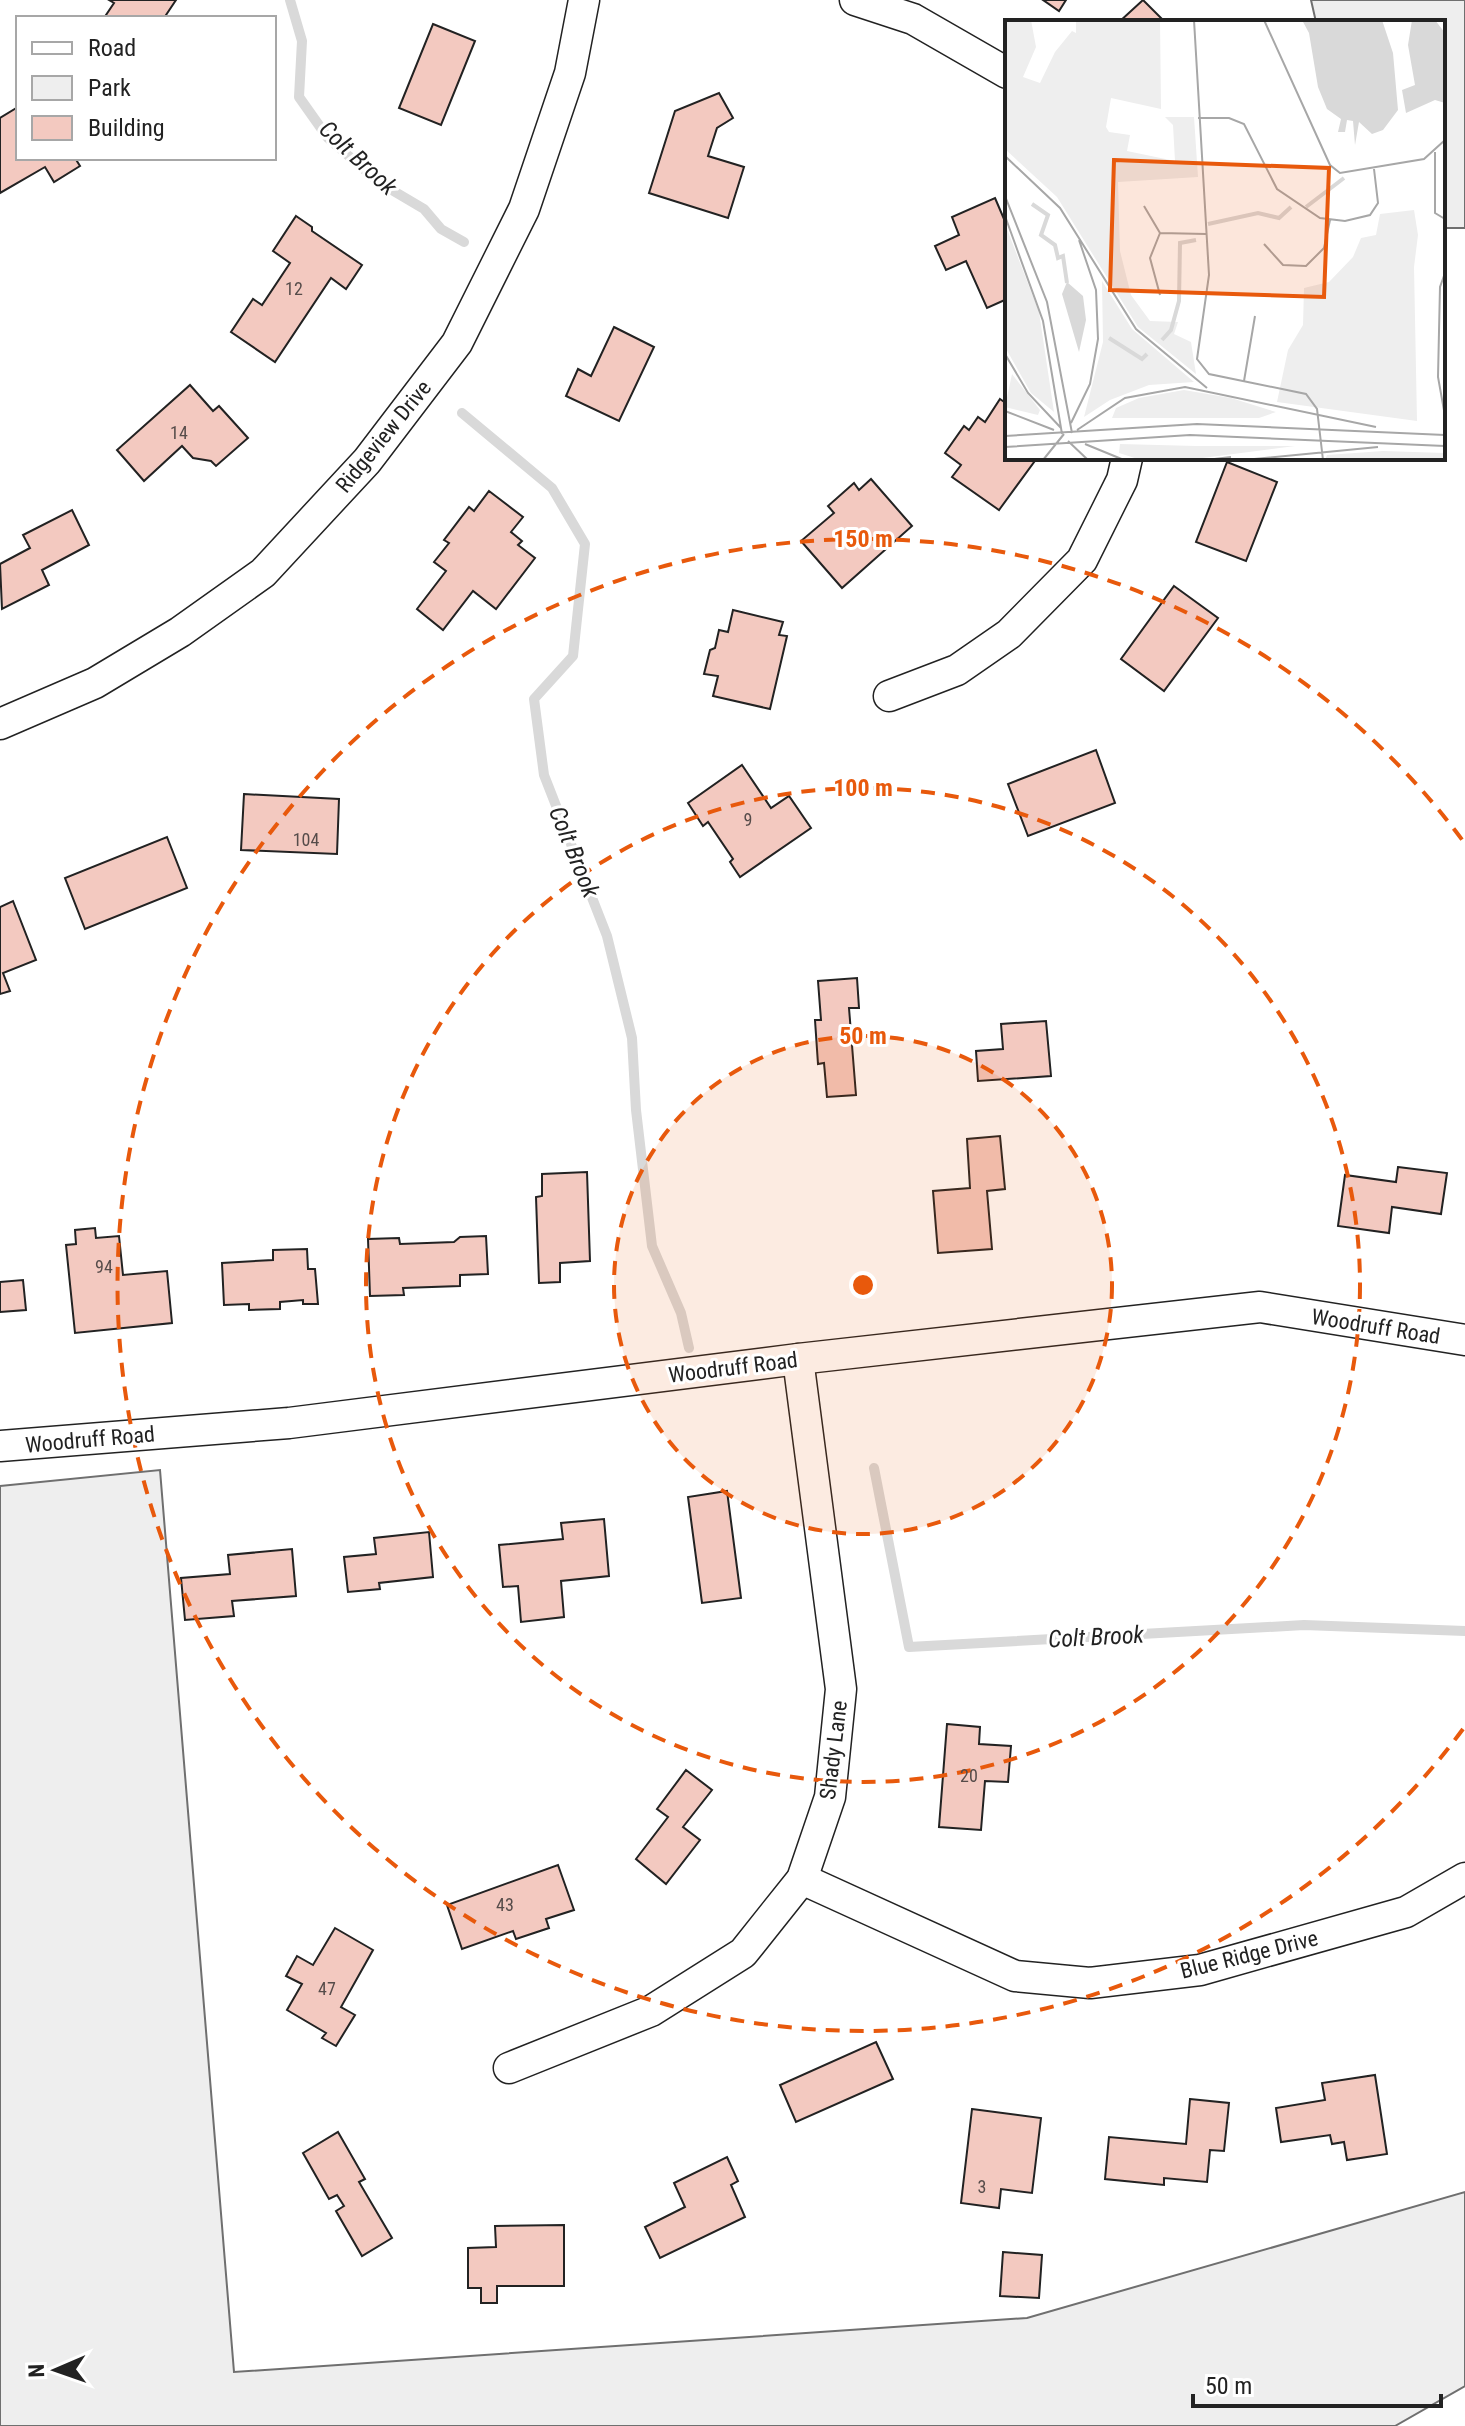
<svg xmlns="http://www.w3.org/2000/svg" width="1465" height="2426" viewBox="0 0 1465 2426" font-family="'Roboto Condensed',sans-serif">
<rect width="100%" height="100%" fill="#fff"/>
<g fill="#eee" stroke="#6f6f6f" stroke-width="2">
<polygon points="1311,0 1465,0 1465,228 1443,228 1443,22 1316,22"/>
<polygon points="160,1470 234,2372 1027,2318 1465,2192 1465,2386 1395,2426 0,2426 0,1486"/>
</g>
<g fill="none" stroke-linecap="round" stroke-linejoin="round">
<g stroke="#d9d9d9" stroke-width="10">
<polyline points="290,0 302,41 299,97 328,138 380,183 424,209 441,229 464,242"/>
<polyline points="462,413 552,488 585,544 573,656 534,699 544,775 607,936 632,1038 636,1110 652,1246 681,1313 689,1348"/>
<polyline points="874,1468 909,1647 1304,1625 1465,1631"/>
</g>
</g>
<g fill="#f3c9c0" stroke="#222" stroke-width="2">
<polygon points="109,0 176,0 164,18 104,18 114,3"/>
<polygon points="1043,0 1066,0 1059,11"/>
<polygon points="1143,0 1165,22 1119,22"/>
<polygon points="433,24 475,41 441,125 399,108"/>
<polygon points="719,93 733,118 717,128 708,156 744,167 728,218 649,193 675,111"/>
<polygon points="18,107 18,158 75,158 80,166 54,182 45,167 0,193 0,118"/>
<polygon points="995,198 1007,226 1007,299 987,308 966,261 946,270 935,246 959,235 952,217"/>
<polygon points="296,216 312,227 312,231 362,265 346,289 331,278 275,362 231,332 253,299 262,305 290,263 273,251"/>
<polygon points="614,327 654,347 619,421 566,396 578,369 591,376"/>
<polygon points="190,385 213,411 219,406 248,438 216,466 211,461 193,458 182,446 144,481 117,450"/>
<polygon points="1000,399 1007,404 1007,458 1037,458 999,510 952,477 961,465 945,453 964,426 969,430 978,417 985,422"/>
<polygon points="1227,462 1277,482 1246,561 1196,542"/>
<polygon points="871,479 912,526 842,588 801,541 834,513 828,506 854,483 859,490"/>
<polygon points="489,491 523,517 511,532 522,541 518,545 535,558 496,609 473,591 443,630 417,609 446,571 434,562 449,543 444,540 469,507 474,511"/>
<polygon points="72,510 89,545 42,570 49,585 2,609 0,564 30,548 23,535"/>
<polygon points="1174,586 1218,618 1164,691 1121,659"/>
<polygon points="733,610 783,622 779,635 787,636 770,709 713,696 718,676 704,674 710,650 715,648 719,630 728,632"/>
<polygon points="1096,750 1115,803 1028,836 1008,784"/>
<polygon points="742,765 771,808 789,796 811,828 740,877 730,862 733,859 708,822 703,826 688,803"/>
<polygon points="244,794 339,799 337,854 241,850"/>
<polygon points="167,837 187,888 85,929 65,878"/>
<polygon points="13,901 36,960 3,973 10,991 0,994 0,907"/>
<polygon points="857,978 859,1008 849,1008 856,1095 827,1097 824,1063 818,1064 815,1020 821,1020 818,981"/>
<polygon points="1046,1021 1051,1076 978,1081 976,1051 1003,1049 1001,1024"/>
<polygon points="1000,1136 1005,1189 987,1191 992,1249 938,1253 933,1191 970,1188 967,1139"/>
<polygon points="1398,1167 1447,1173 1441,1214 1392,1207 1389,1233 1338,1226 1345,1175 1396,1182"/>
<polygon points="587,1172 590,1261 560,1263 560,1282 539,1283 536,1197 542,1196 542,1174"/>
<polygon points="95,1228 96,1238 119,1236 123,1275 167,1271 172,1323 75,1333 66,1245 76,1244 75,1230"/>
<polygon points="486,1236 488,1274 460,1275 460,1286 403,1288 404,1295 370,1296 368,1239 399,1238 400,1244 454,1242 460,1237"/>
<polygon points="307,1249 308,1269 315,1269 318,1304 303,1304 303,1300 280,1302 280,1309 249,1310 249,1304 224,1305 222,1263 273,1260 273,1250"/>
<polygon points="23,1280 26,1310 0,1312 0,1282"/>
<polygon points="727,1491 741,1598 702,1603 688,1497"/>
<polygon points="604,1519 609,1576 561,1581 564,1617 521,1622 518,1586 503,1587 499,1545 563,1539 561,1523"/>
<polygon points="429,1532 433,1577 379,1583 380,1589 348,1592 344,1557 376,1554 374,1538"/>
<polygon points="292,1549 296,1596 232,1601 234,1616 185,1620 181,1578 230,1574 228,1555"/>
<polygon points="947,1724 980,1727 979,1744 1011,1746 1008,1782 985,1781 981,1830 939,1827"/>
<polygon points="686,1770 712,1790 683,1827 700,1840 666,1884 636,1859 668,1817 657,1809"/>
<polygon points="558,1865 574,1910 546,1919 549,1928 516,1939 513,1931 462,1949 447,1905"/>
<polygon points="335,1928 373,1950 341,2007 355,2015 336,2046 322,2038 326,2033 287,2010 302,1984 286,1976 297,1956 313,1965"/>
<polygon points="876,2042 893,2079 796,2122 780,2085"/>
<polygon points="1375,2075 1387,2154 1347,2160 1344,2142 1332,2144 1330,2135 1281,2142 1276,2108 1325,2100 1322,2083"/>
<polygon points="1190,2099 1229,2103 1224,2151 1210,2150 1207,2182 1164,2178 1164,2185 1105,2179 1109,2137 1186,2144"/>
<polygon points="972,2109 1041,2118 1032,2193 1001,2189 999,2208 961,2203"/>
<polygon points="338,2132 365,2179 359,2182 392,2238 362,2256 336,2211 344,2206 337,2195 329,2199 303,2153"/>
<polygon points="727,2157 738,2181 731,2185 745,2217 660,2258 645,2227 685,2207 674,2183"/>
<polygon points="564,2225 564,2286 497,2286 497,2303 481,2303 481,2288 468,2288 468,2248 496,2247 495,2226"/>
<polygon points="1003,2252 1042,2255 1039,2298 1000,2296"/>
</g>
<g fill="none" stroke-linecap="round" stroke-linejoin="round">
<defs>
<g id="street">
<polyline points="855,0 913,19 1007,73"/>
<polyline points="889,696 957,670 1009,634 1082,560 1122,480 1127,458"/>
<polyline points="0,724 95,683 180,632 263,573 367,461 457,343 524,209 570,73 584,0"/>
<polyline points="0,1446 289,1423 798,1359 1260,1307 1465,1340"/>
<polyline points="802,1879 1015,1976 1090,1983 1200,1970 1406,1912 1465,1878"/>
<polyline points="509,2068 651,2011 743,1953 802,1879 830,1797 841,1689 798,1359"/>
</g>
</defs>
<use href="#street" stroke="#222" stroke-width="33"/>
<use href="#street" stroke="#fff" stroke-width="30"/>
</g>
<circle cx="863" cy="1285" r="249" fill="#e8590c" fill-opacity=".12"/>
<g fill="none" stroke="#e8590c" stroke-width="4" stroke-dasharray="14 10">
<circle cx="863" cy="1285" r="249"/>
<circle cx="863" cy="1285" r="497"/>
<path d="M1463 1729A746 746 0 1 1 1463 841"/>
</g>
<g text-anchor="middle" stroke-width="6" stroke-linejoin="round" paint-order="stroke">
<g font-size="18" fill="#564c4a">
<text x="294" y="295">12</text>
<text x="179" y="439">14</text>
<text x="748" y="826">9</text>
<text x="306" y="846">104</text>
<text x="104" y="1273">94</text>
<text x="969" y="1782">20</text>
<text x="505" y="1911">43</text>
<text x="327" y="1995">47</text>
<text x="982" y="2193">3</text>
</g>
<g font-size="22" fill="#222" stroke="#fff">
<text transform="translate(383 436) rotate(-51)" y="8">Ridgeview Drive</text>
<text transform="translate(1376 1326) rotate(9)" y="8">Woodruff Road</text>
<text transform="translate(733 1367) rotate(-7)" y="8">Woodruff Road</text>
<text transform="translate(90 1439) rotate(-5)" y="8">Woodruff Road</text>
<text transform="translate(833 1750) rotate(-83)" y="8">Shady Lane</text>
<text transform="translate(1249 1954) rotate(-14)" y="8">Blue Ridge Drive</text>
</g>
<g font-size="24" font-style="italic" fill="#222" stroke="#fff">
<text transform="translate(358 158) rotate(43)" y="8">Colt Brook</text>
<text transform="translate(574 852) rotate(68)" y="8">Colt Brook</text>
<text transform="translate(1096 1637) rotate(-3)" y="8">Colt Brook</text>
</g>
</g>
<g transform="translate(1005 20)">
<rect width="440" height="440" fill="#fff"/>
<path d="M0 0H26L31 27 18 57 35 63 50 32 67 11 71 13V0H155L156 89 106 78 101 107 104 112 125 115 122 131 170 141 168 105 160 97H189L193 157 113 162 115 231 126 275 145 301 173 302 169 314 186 322 191 354 133 307 52 177 0 129ZM409 190 413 215 409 247 412 401 272 382 283 330 298 305 299 268 324 262 348 237 356 218 371 215 375 194ZM0 204 34 292 49 392 26 373 0 327ZM97 261 127 309 189 362 144 365 105 380 79 397 98 322ZM7 354 35 390 33 395 0 387ZM179 370 226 378 271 392 254 398H107L111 388 134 378ZM115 424 191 426H290L182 440H136L114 433ZM378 431 440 433V439L320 440 322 435Z" fill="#eee"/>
<path d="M297 0H377L388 33 393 90 378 110 367 114 354 102 350 125 348 101 342 100 340 112H333L336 99 322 89 313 67 304 13ZM407 0H430L440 13V83L430 80 401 93 397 70 410 65 403 25ZM62 262 78 276 81 300 74 332 57 274Z" fill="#d9d9d9"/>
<path fill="none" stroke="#d9d9d9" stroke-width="4" d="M27 184 43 195 36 215 50 225 53 238 58 236 62 263M301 187 339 158M203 204 253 193 274 198 286 187M104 318 137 339 142 334M157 320 166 310 174 281 175 223 191 220"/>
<path fill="none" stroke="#a7a7a7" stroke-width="2" d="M189 0 204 255 192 339 204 354 301 374 312 389 318 440M259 0 325 145 335 153 419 139 440 120M193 98H224L239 104 272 169 315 198 340 201 365 195 373 183 369 149M430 132V193L440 199M0 136 55 188 131 309 202 368M0 176 42 282 67 413M139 186 155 213 201 214M0 196 38 301 57 414M155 213 145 238 155 275M259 224 278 245 301 246 319 228 325 200M440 253 435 267 433 357 440 396M0 334 23 373 56 408M239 361 250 296M0 391 49 410M66 403 85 364 93 319 91 270 74 220M72 410 120 378 180 367 371 407M0 416 192 404 440 415M63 421 83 440M80 424 119 440M0 427 185 415 440 426M38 440 59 414M201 440 226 437M239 440 373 427"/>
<path fill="#e8590c" fill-opacity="0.15" stroke="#e8590c" stroke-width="4" d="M109 140 324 148 319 277 105 270Z"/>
<rect width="440" height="440" fill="none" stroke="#222" stroke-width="4"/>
</g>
<circle cx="863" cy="1285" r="12" fill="#e8590c" stroke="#fff" stroke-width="4"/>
<g font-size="24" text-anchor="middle" font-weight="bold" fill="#e8590c" stroke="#fff" stroke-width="6" stroke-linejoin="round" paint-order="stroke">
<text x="863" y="547">150 m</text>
<text x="863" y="796">100 m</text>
<text x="863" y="1044">50 m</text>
</g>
<rect x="16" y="16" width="260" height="144" fill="#ffffff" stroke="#a7a7a7" stroke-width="2"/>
<rect x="32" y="42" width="40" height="12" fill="#ffffff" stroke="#a7a7a7" stroke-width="2"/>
<text x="88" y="56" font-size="24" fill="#222222">Road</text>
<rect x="32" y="76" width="40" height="24" fill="#eeeeee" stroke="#a7a7a7" stroke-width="2"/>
<text x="88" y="96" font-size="24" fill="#222222">Park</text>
<rect x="32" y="116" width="40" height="24" fill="#f3c9c0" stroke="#a7a7a7" stroke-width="2"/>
<text x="88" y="136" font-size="24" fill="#222222">Building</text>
<g transform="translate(56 2370) rotate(268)" stroke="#ffffff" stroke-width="6" paint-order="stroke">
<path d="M0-6L14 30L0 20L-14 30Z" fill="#222222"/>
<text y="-12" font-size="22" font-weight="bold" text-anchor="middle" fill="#222222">N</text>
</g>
<path d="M1193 2394v12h248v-12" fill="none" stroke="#222222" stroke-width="4"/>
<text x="1205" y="2394" font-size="24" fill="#222222" stroke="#ffffff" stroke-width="6" paint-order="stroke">50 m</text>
</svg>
